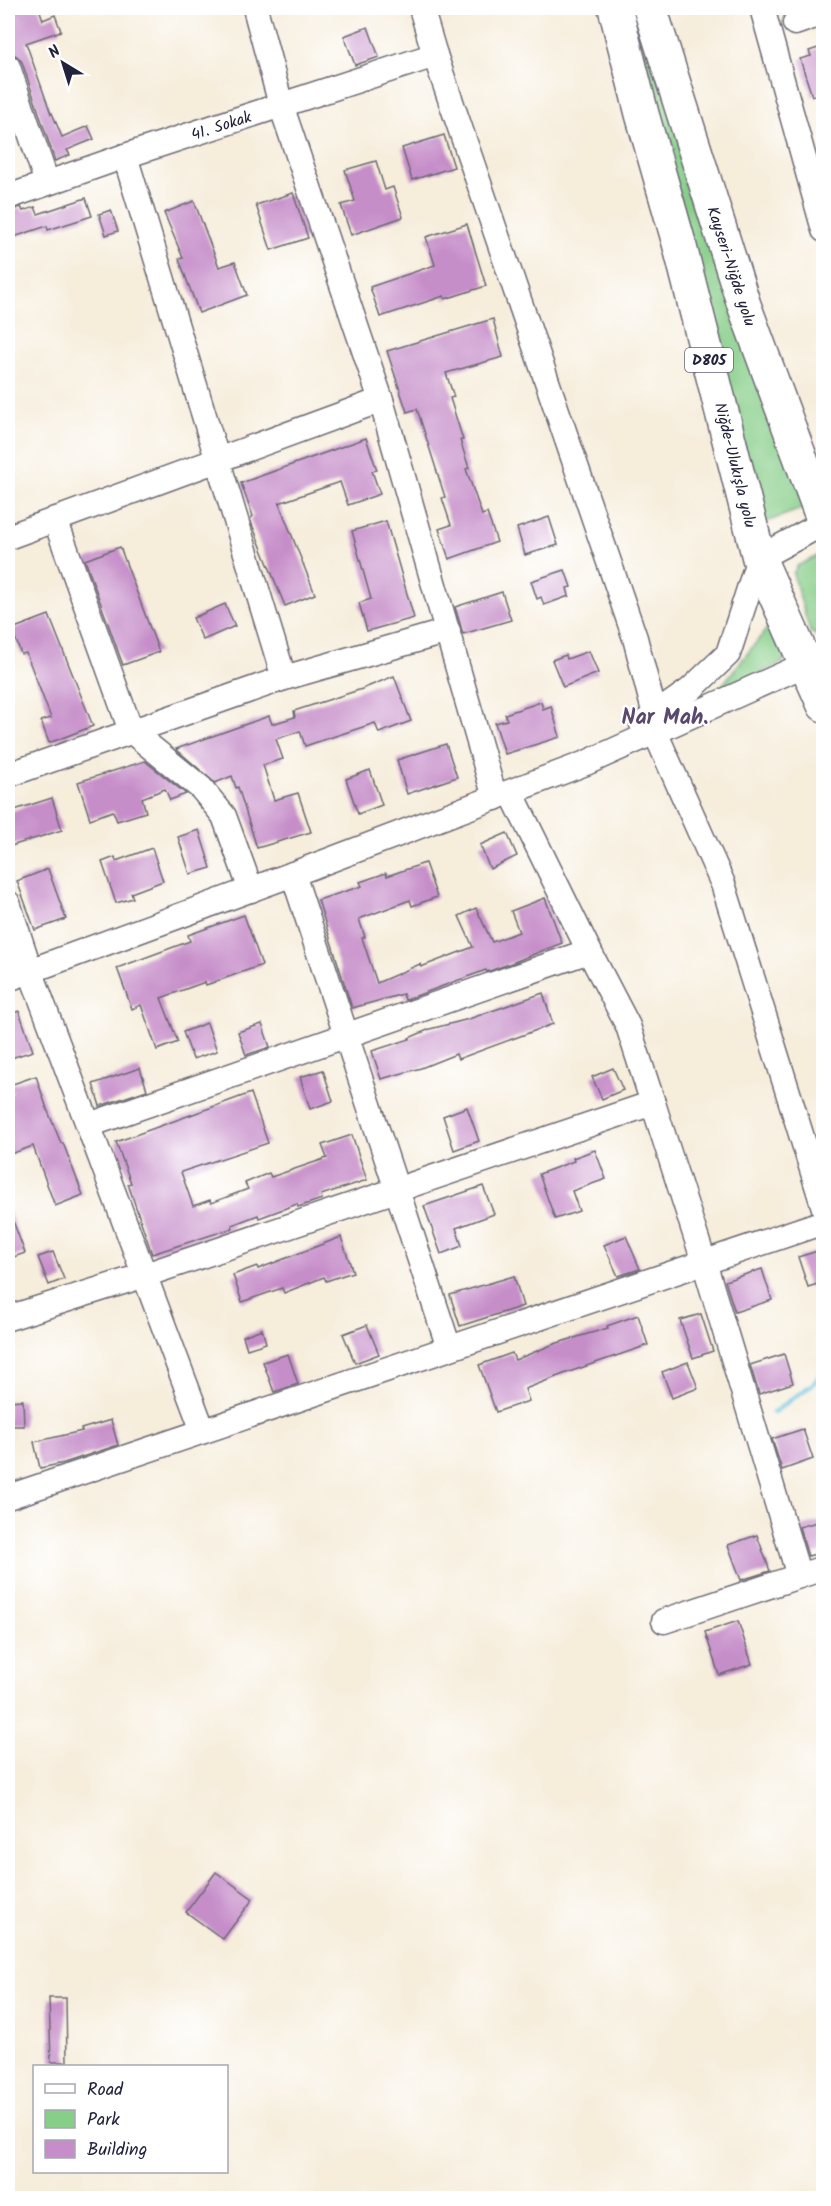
<svg xmlns="http://www.w3.org/2000/svg" width="831" height="2206" viewBox="0 0 831 2206" font-family="Kalam,sans-serif">
<rect width="100%" height="100%" fill="#fff"/>
<filter id="ink" filterUnits="userSpaceOnUse"><feTurbulence type="fractalNoise" baseFrequency=".0167" numOctaves="2"/><feDisplacementMap in="SourceGraphic" scale="12" xChannelSelector="R" yChannelSelector="G"/><feConvolveMatrix kernelMatrix="1 2 1 2 8 2 1 2 1" color-interpolation-filters="sRGB"/></filter>
<filter id="wash" filterUnits="userSpaceOnUse"><feTurbulence type="fractalNoise" baseFrequency=".008" numOctaves="4" result="noise"/><feDisplacementMap in="SourceGraphic" scale="24" xChannelSelector="R" yChannelSelector="G"/><feGaussianBlur stdDeviation="1.35" result="paint"/><feColorMatrix in="noise" values="0 0 0 0 0 0 0 0 0 0 0 0 0 0 0 0 0 1.4 0 .05"/><feComposite in="paint" operator="in"/></filter>
<g filter="url(#wash)">
<rect width="100%" height="100%" fill="#f6eddb"/>
<g fill="#87ce89" stroke="#547862" stroke-width="1.5">
<polygon points="652,48 807,507 763,523 642,52"/>
<polygon points="823,553 824,637 821,638 810,632 793,574 797,566"/>
<polygon points="770,625 778,628 789,653 783,662 712,698"/>
</g>
<g fill="none" stroke-linecap="round" stroke-linejoin="round">
<polyline stroke="#5dc1dc" stroke-width="4.5" points="773,1413 814,1383 824,1369"/>
</g>
<g id="blocks">
<g fill="#c68ec9">
<polygon points="8,8 39,8 43,20 55,15 61,31 26,43 51,114 52,113 62,137 88,126 94,139 67,150 70,155 55,161 22,62 18,57 12,53 8,42"/>
<polygon points="368,27 379,57 355,65 344,36"/>
<polygon points="824,46 824,92 812,96 800,59 811,56 809,51"/>
<polygon points="444,135 454,167 412,180 402,148"/>
<polygon points="376,161 385,190 393,187 403,217 351,235 341,205 355,201 345,170"/>
<polygon points="293,193 308,238 271,250 256,205"/>
<polygon points="86,198 92,216 48,230 47,226 8,239 8,211 21,207 23,211 35,207 38,214"/>
<polygon points="194,201 219,267 235,262 247,295 199,313 179,259 183,258 164,213"/>
<polygon points="111,210 118,231 106,235 99,214"/>
<polygon points="467,224 486,286 445,299 444,296 380,317 370,287 435,265 426,237"/>
<polygon points="493,319 503,357 446,373 454,397 450,398 463,440 460,440 469,468 466,469 482,515 487,513 497,542 449,559 439,529 451,525 442,498 445,497 417,409 407,412 387,351"/>
<polygon points="366,438 377,470 372,471 380,494 348,505 340,482 279,503 315,594 285,606 251,522 250,519 253,516 241,483"/>
<polygon points="549,517 558,545 525,555 517,528"/>
<polygon points="386,521 414,618 367,631 359,603 371,599 352,531"/>
<polygon points="120,547 159,652 123,665 85,560"/>
<polygon points="565,570 571,587 567,588 569,596 544,605 541,597 537,599 531,581"/>
<polygon points="502,592 511,620 463,634 455,607"/>
<polygon points="225,604 235,626 203,640 193,618"/>
<polygon points="49,615 93,726 49,743 41,721 51,718 26,653 21,654 12,629"/>
<polygon points="589,651 598,673 563,687 552,660 566,655 567,659"/>
<polygon points="394,676 411,721 379,733 375,723 305,746 300,731 276,739 283,759 263,765 274,800 298,793 311,832 257,848 238,787 236,788 232,776 215,783 176,749 269,716 272,724 295,717 294,711 362,689"/>
<polygon points="541,702 543,709 551,706 560,737 505,754 495,723 507,720 505,714"/>
<polygon points="446,744 457,777 407,794 397,760"/>
<polygon points="145,761 186,794 170,800 165,789 142,798 146,812 117,821 113,811 90,819 78,782"/>
<polygon points="370,770 382,805 358,814 346,779"/>
<polygon points="52,798 62,830 11,846 8,834 8,812"/>
<polygon points="199,830 211,868 190,874 178,837"/>
<polygon points="507,833 517,856 490,869 480,845"/>
<polygon points="152,848 163,881 131,893 133,898 116,903 102,862 115,857 116,861"/>
<polygon points="425,863 437,897 412,906 410,900 359,919 365,937 362,938 377,983 420,964 421,967 473,947 459,916 476,908 492,942 519,932 511,911 545,898 562,943 514,962 487,972 486,970 405,1000 403,994 352,1008 318,900 362,886 360,882 386,873 387,876"/>
<polygon points="48,869 66,919 35,930 17,881"/>
<polygon points="244,915 262,965 206,985 205,982 161,998 178,1042 157,1050 141,1005 132,1009 117,968 190,941 188,935"/>
<polygon points="543,993 553,1024 458,1059 456,1054 421,1068 381,1079 372,1051 410,1039 409,1038 430,1029 469,1019"/>
<polygon points="19,1011 33,1051 8,1059 8,1015"/>
<polygon points="207,1023 217,1051 193,1059 183,1032"/>
<polygon points="262,1024 270,1047 246,1055 238,1032"/>
<polygon points="140,1068 147,1090 100,1106 93,1084"/>
<polygon points="613,1068 623,1090 602,1099 592,1077"/>
<polygon points="323,1070 333,1101 310,1109 300,1077"/>
<polygon points="36,1076 47,1109 61,1143 63,1143 83,1195 55,1206 33,1146 8,1155 8,1094 13,1093 10,1085"/>
<polygon points="251,1093 268,1143 181,1172 193,1206 210,1200 211,1203 248,1189 245,1183 269,1173 271,1177 327,1158 322,1145 352,1135 367,1180 321,1195 322,1199 298,1207 297,1204 259,1218 258,1215 232,1225 233,1228 152,1254 128,1184 131,1183 116,1142"/>
<polygon points="467,1107 479,1141 454,1150 443,1116"/>
<polygon points="595,1150 606,1179 572,1191 579,1211 555,1219 539,1174 574,1161 573,1158"/>
<polygon points="483,1186 494,1214 456,1228 462,1246 441,1254 424,1206"/>
<polygon points="8,1210 9,1210 25,1253 8,1259"/>
<polygon points="626,1236 640,1269 618,1276 604,1245"/>
<polygon points="341,1237 353,1272 326,1281 324,1277 284,1293 282,1288 242,1302 233,1275 257,1266 258,1269"/>
<polygon points="824,1249 824,1282 808,1287 798,1257"/>
<polygon points="53,1252 64,1279 49,1285 38,1257"/>
<polygon points="762,1269 772,1300 735,1312 725,1281"/>
<polygon points="514,1276 523,1306 460,1326 450,1295"/>
<polygon points="701,1314 713,1351 693,1358 680,1320"/>
<polygon points="638,1315 648,1345 569,1372 525,1389 529,1401 496,1412 479,1365 512,1353 515,1360 554,1344 608,1328 607,1326"/>
<polygon points="367,1325 379,1354 355,1363 343,1334"/>
<polygon points="262,1329 266,1343 247,1349 243,1336"/>
<polygon points="288,1354 298,1384 274,1392 263,1362"/>
<polygon points="784,1354 793,1383 759,1394 750,1365"/>
<polygon points="688,1362 698,1388 672,1398 662,1372"/>
<polygon points="23,1400 24,1426 8,1426 8,1401"/>
<polygon points="111,1420 118,1445 64,1463 40,1468 34,1442 82,1431 81,1429"/>
<polygon points="803,1429 813,1459 782,1470 772,1439"/>
<polygon points="824,1520 824,1552 808,1556 799,1527"/>
<polygon points="757,1535 770,1571 741,1580 728,1545"/>
<polygon points="738,1621 752,1664 719,1675 705,1632"/>
<polygon points="216,1872 253,1899 223,1939 186,1912"/>
<polygon points="49,1998 66,1998 67,2062 51,2062"/>
</g>
</g>
</g>
<g filter="url(#ink)">
<use href="#blocks" fill-opacity="0" stroke="#6c6973" stroke-width="1.5"/>
<g fill="none" stroke-linecap="round" stroke-linejoin="round">
<defs>
<g id="minor">
<polyline points="255,8 281,105 381,400 495,798"/>
<polyline points="421,8 435,55 635,638 655,715"/>
<polyline points="762,8 824,230"/>
<polyline points="795,23 824,13"/>
<polyline points="8,67 47,183"/>
<polyline points="8,197 125,156 435,55"/>
<polyline points="55,519 131,731 201,788 224,816 251,890"/>
<polyline points="8,537 381,400"/>
<polyline points="284,678 448,631"/>
<polyline points="642,724 690,690 728,654 759,558 824,523"/>
<polyline points="655,732 723,884 824,1208"/>
<polyline points="8,775 284,678 125,156"/>
<polyline points="511,792 589,951"/>
<polyline points="293,874 449,1348"/>
<polyline points="8,903 30,970 203,1431"/>
<polyline points="8,979 293,874 586,763 806,664 824,653"/>
<polyline points="89,1125 589,951 628,1026 653,1103"/>
<polyline points="8,1318 145,1275 653,1103 704,1262 799,1576 664,1621"/>
<polyline points="8,1497 824,1222"/>
<polyline points="799,1576 824,1568"/>
</g>
<g id="highway">
<polyline points="615,8 642,114 679,243 759,558 824,705"/>
<polyline points="650,8 744,305 824,522"/>
</g>
</defs>
<use href="#minor" stroke="#6c6973" stroke-width="27"/>
<use href="#highway" stroke="#6c6973" stroke-width="36"/>
<use href="#minor" stroke="#fff" stroke-width="24"/>
<use href="#highway" stroke="#fff" stroke-width="33"/>
</g>
</g>
<g text-anchor="middle" stroke-width="4.5" stroke-linejoin="round" paint-order="stroke">
<rect fill="#fff" stroke="#646476" stroke-width="1.5" x="685" y="348" width="48" height="24" rx="4.5"/>
<g font-size="15" font-weight="bold" fill="#22223b">
<text x="709" y="365">D805</text>
</g>
<g font-size="16" fill="#22223b" stroke="#fff">
<text transform="translate(221 125) rotate(-18)" y="6">41. Sokak</text>
<text transform="translate(732 266) rotate(72)" y="6">Kayseri-Niğde yolu</text>
<text transform="translate(736 465) rotate(76)" y="6">Niğde-Ulukışla yolu</text>
</g>
<g font-size="22" font-weight="bold" fill="#5b486d" stroke="#fff">
<text x="665" y="724">Nar Mah.</text>
</g>
</g>
<rect width="831" height="2206" fill="none" stroke="#fff" stroke-width="30"/>
<rect x="33" y="2065" width="195" height="108" fill="#ffffff" stroke="#a7a7b1" stroke-width="1.5"/>
<rect x="45" y="2084" width="30" height="9" fill="#ffffff" stroke="#a7a7b1" stroke-width="1.5"/>
<text x="87" y="2095" font-size="18" fill="#22223b">Road</text>
<rect x="45" y="2110" width="30" height="18" fill="#87ce89" stroke="#a7a7b1" stroke-width="1.5"/>
<text x="87" y="2125" font-size="18" fill="#22223b">Park</text>
<rect x="45" y="2140" width="30" height="18" fill="#c68ec9" stroke="#a7a7b1" stroke-width="1.5"/>
<text x="87" y="2155" font-size="18" fill="#22223b">Building</text>
<g transform="translate(63 63) rotate(322)" stroke="#ffffff" stroke-width="4.5" paint-order="stroke">
<path d="M0-4.5L10 22L0 15L-10 22Z" fill="#22223b"/>
<text y="-9" font-size="16" font-weight="bold" text-anchor="middle" fill="#22223b">N</text>
</g>
</svg>
